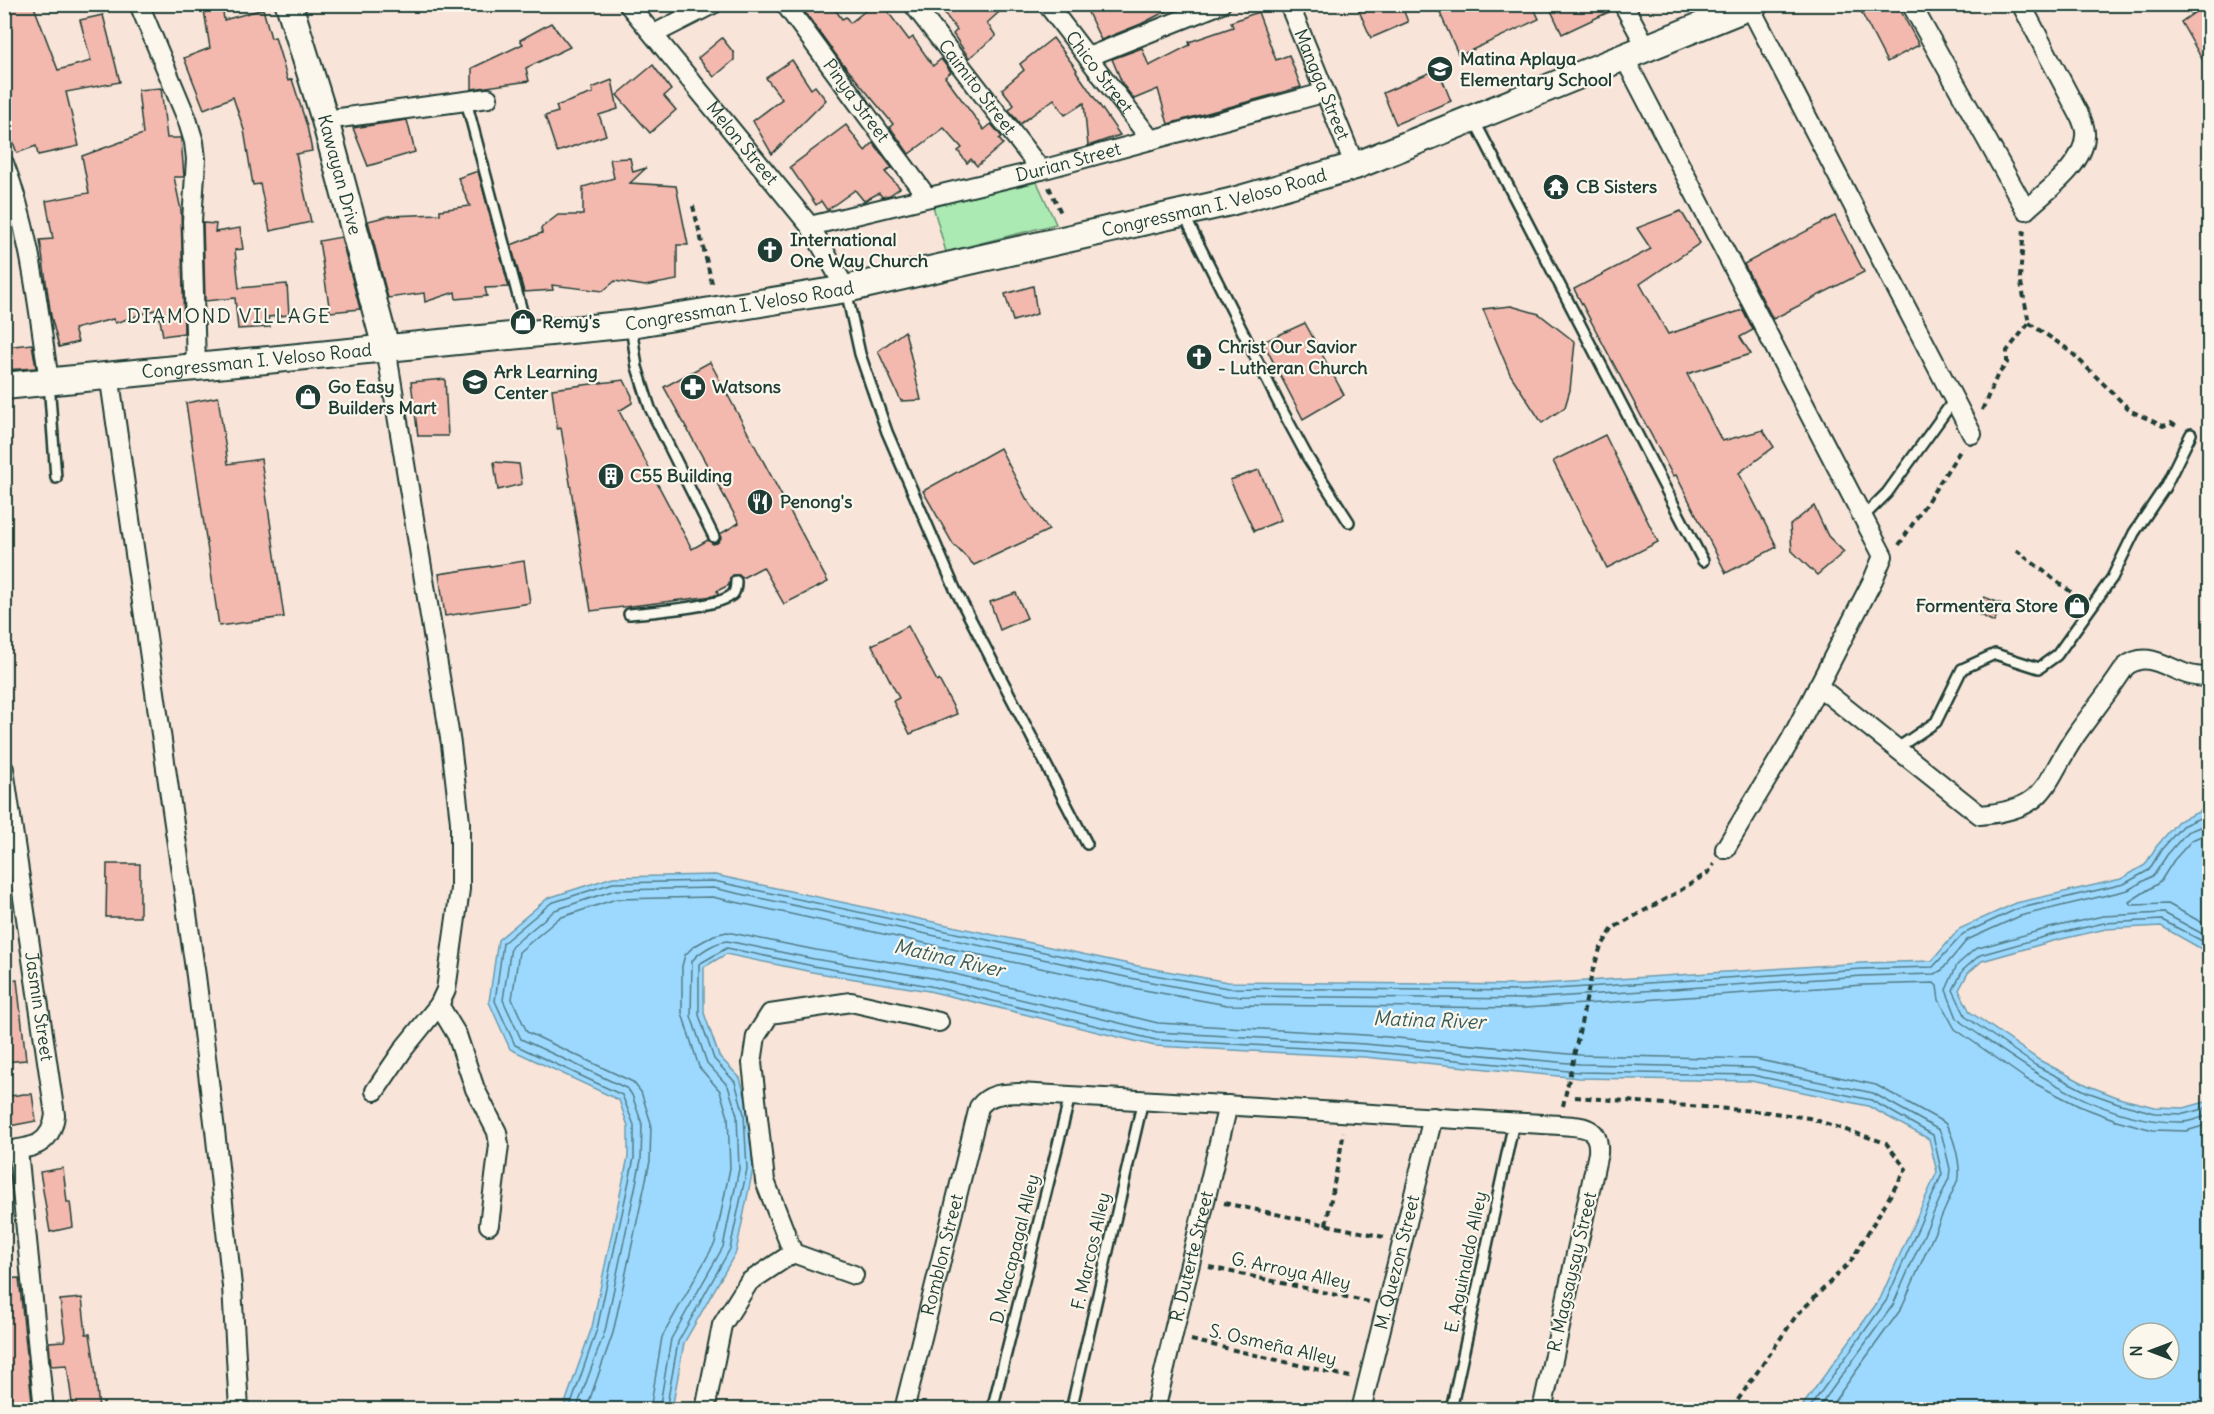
<svg xmlns="http://www.w3.org/2000/svg" width="2214" height="1414" viewBox="0 0 2214 1414" font-family="Delius,sans-serif">
<rect width="100%" height="100%" fill="#f9e4d9"/>
<filter id="ink" filterUnits="userSpaceOnUse"><feTurbulence type="fractalNoise" baseFrequency=".0167" numOctaves="2"/><feDisplacementMap in="SourceGraphic" scale="12" xChannelSelector="R" yChannelSelector="G"/><feConvolveMatrix kernelMatrix="1 2 1 2 8 2 1 2 1" color-interpolation-filters="sRGB"/></filter>
<g filter="url(#ink)">
<polygon fill="#abeab2" stroke="#659473" stroke-width="1.5" points="1037,182 1056,224 946,252 933,206"/>
<path fill="#9dd9fe" stroke="#6b9bad" stroke-width="1.5" fill-rule="evenodd" d="M2203 810H2209V951H2205L2161 926 2106 929 2053 941 1982 961 1968 973 1959 990 1970 1012 2039 1060 2089 1086 2122 1099 2155 1107 2184 1108 2209 1101V1409H1800L1880 1299 1937 1172 1929 1139 1868 1106 1751 1081 1579 1078 1364 1057 1155 1046 929 991 812 972 726 954 704 967V1013L719 1056 740 1078 750 1113 753 1169 736 1252 684 1343 672 1409H563L592 1327 628 1157V1126L619 1100 510 1049 489 1002 498 940 548 898 613 877 715 875 1138 966 1228 982 1524 985 1862 963 1932 961 1959 929 2016 903 2121 879 2145 865 2156 847 2178 821ZM2133 1333H2169V1369H2133Z"/>
<g fill="none" stroke-linecap="round" stroke-linejoin="round">
<g stroke="#517b85" stroke-width="1.5">
<polyline points="2210,832 2192,840 2174,860 2160,882 2129,902 2131,905 2168,904 2210,927"/>
<path d="M2210 938 2164 913 2103 916 2049 928 1975 949 1957 965 1946 990 1957 1018 1962 1023C2027 1067 2099 1124 2183 1122 2191 1122 2201 1117 2210 1115"/>
<polyline points="2210,945 2162,920 2104,923 2051,935 1980,955 1963,970 1953,990 1966,1017 2035,1065 2087,1092 2121,1104 2155,1113 2184,1114 2210,1107"/>
<polyline points="569,1410 597,1329 634,1158 634,1125 622,1095 515,1045 495,1001 503,943 551,903 613,883 714,881 1137,972 1228,988 1524,991 1862,969 1933,967 1963,934 2017,909 2124,884 2149,870 2161,850 2182,826 2204,816 2210,816"/>
<polyline points="576,1410 605,1331 641,1160 642,1124 632,1095 628,1089 521,1039 503,1000 511,947 555,910 615,890 713,888 1135,979 1227,996 1525,999 1863,976 1935,974 1942,970 1967,940 2020,916 2128,890 2154,875 2167,855 2187,832 2210,823"/>
<polyline points="586,1410 613,1333 650,1161 651,1123 641,1092 633,1082 527,1032 512,999 519,952 559,918 616,899 712,897 1133,988 1227,1005 1525,1008 1863,985 1934,983 1937,986 1939,1000 1955,1029 2026,1079 2079,1106 2116,1120 2153,1130 2186,1131 2210,1124"/>
<path d="M650 1410 662 1337 715 1243 730 1168 728 1117 720 1091 699 1067 682 1013V966L685 955 693 947 714 935 727 932 816 950 934 969 1158 1023 1365 1035 1580 1055 1755 1059 1876 1085 1945 1123C1954 1136 1960 1161 1959 1177L1901 1309 1828 1410"/>
<path d="M659 1410 671 1339 723 1247 739 1169 737 1115 728 1086 707 1063 691 1016 692 961C699 952 716 942 727 941L814 959 932 978 1157 1032 1365 1044 1580 1064 1753 1068 1873 1093 1939 1130 1942 1136 1950 1169 1949 1178 1893 1305 1817 1410"/>
<polyline points="666,1410 678,1342 730,1249 747,1169 744,1114 735,1082 714,1059 699,1015 699,964 727,948 813,966 930,986 1156,1040 1364,1051 1579,1072 1752,1075 1871,1100 1933,1135 1942,1174 1886,1301 1808,1410"/>
</g>
</g>
<g fill="#f3b9ae" stroke="#1f3d34" stroke-width="1.5">
<polygon points="4,4 33,4 58,70 91,61 80,20 103,15 120,82 66,92 79,146 38,155 36,146 17,153 7,126 4,113"/>
<polygon points="203,4 222,4 224,20 263,9 271,38 275,37 288,81 292,79 307,126 312,151 296,154 311,222 270,231 260,184 253,185 244,130 233,97 204,109 184,58 210,48"/>
<polygon points="799,4 831,4 842,19 846,17 850,23 874,4 882,4 909,40 913,37 933,66 941,59 951,72 945,77 984,130 991,124 1002,137 999,139 1003,144 977,166 971,159 967,163 958,151 962,148 944,128 909,154 890,127 893,124 839,59"/>
<polygon points="937,4 1008,4 987,23 996,36 969,58 953,34 957,30"/>
<polygon points="1084,4 1180,4 1141,24 1101,40"/>
<polygon points="1356,4 1401,4 1408,22 1371,38"/>
<polygon points="1436,4 1532,4 1539,19 1459,56"/>
<polygon points="1548,4 1612,4 1613,10 1562,34"/>
<polygon points="1857,4 1897,4 1919,45 1887,62"/>
<polygon points="2207,4 2210,4 2210,73 2181,22"/>
<polygon points="1258,12 1276,60 1289,55 1301,87 1168,124 1158,89 1134,99 1123,85 1112,59 1142,48 1149,66 1190,45 1189,42 1233,27 1231,22"/>
<polygon points="551,23 570,47 526,68 529,81 472,89 472,68 523,44 520,40"/>
<polygon points="722,38 734,53 734,60 714,77 698,58"/>
<polygon points="1053,38 1077,70 1076,71 1120,135 1088,146 1084,103 1065,115 1054,99 1020,124 1009,110 1014,105 1002,89 1024,70 1020,64"/>
<polygon points="792,60 811,89 815,86 826,100 772,154 753,121 782,99 766,78"/>
<polygon points="653,65 671,90 664,96 676,110 650,133 617,95"/>
<polygon points="1438,69 1451,101 1396,124 1383,93"/>
<polygon points="612,80 618,109 599,115 606,135 557,152 545,116 558,112 556,106 593,93 592,88"/>
<polygon points="161,88 167,138 181,138 184,177 174,177 181,210 184,333 163,336 158,309 115,323 113,319 74,329 78,342 59,347 51,316 40,240 53,239 46,201 89,193 82,156 143,134 138,90"/>
<polygon points="407,120 415,152 368,166 353,128"/>
<polygon points="846,125 865,151 873,143 892,168 885,172 900,188 890,195 882,197 879,193 864,201 855,190 827,210 821,201 816,205 790,167"/>
<polygon points="630,158 633,172 646,168 630,183 676,186 688,245 677,245 677,280 645,286 615,281 603,291 552,285 553,290 524,292 511,245 542,233 541,228 558,215 583,215 583,187 614,178 610,159"/>
<polygon points="478,171 509,287 485,288 487,296 456,299 455,292 425,302 424,293 388,298 368,221 389,216 440,214 440,210 470,206 458,178"/>
<polygon points="1681,211 1700,243 1640,284 1668,334 1743,310 1753,330 1740,337 1751,354 1687,374 1722,441 1763,430 1774,447 1739,473 1777,547 1726,573 1676,475 1673,476 1574,289 1651,249 1637,228"/>
<polygon points="1835,216 1864,272 1773,319 1744,264"/>
<polygon points="203,223 216,224 215,232 240,228 243,249 235,250 239,288 287,284 289,315 268,317 270,327 238,329 235,298 205,301"/>
<polygon points="341,237 360,309 330,312 319,241"/>
<polygon points="1033,286 1037,314 1013,321 1005,294"/>
<polygon points="1511,306 1539,314 1575,342 1570,390 1565,407 1542,423 1510,374 1483,309"/>
<polygon points="1305,323 1344,395 1303,419 1263,342"/>
<polygon points="905,331 921,400 901,401 878,351"/>
<polygon points="32,344 36,368 4,370 4,347"/>
<polygon points="710,362 828,582 784,604 763,567 742,578 739,575 733,575 730,578 729,585 717,591 718,594 713,596 591,611 561,428 557,429 552,389 624,380 632,396 632,403 619,411 692,549 708,540 713,544 717,543 721,538 720,534 739,523 664,387"/>
<polygon points="445,379 448,436 418,436 411,382"/>
<polygon points="218,397 228,464 261,459 284,617 219,626 186,403"/>
<polygon points="1605,435 1658,542 1607,568 1553,461"/>
<polygon points="1000,448 1026,498 1049,530 974,565 953,544 923,491"/>
<polygon points="494,462 519,464 522,484 498,490"/>
<polygon points="1259,470 1281,520 1254,531 1230,480"/>
<polygon points="1814,506 1828,536 1844,552 1817,575 1792,551 1790,525"/>
<polygon points="524,561 530,603 445,616 439,574"/>
<polygon points="1016,593 1027,618 1000,630 990,602"/>
<polygon points="1984,597 2002,604 1994,622 1976,613"/>
<polygon points="908,626 937,681 939,680 957,714 910,734 893,701 899,698 872,645"/>
<polygon points="107,864 140,864 140,917 106,917"/>
<polygon points="17,980 26,1060 4,1062 4,981"/>
<polygon points="24,1094 32,1094 36,1121 4,1127 4,1097"/>
<polygon points="63,1168 67,1202 70,1202 73,1227 50,1232 40,1172"/>
<polygon points="19,1278 32,1402 12,1404 4,1343 4,1279"/>
<polygon points="82,1298 86,1334 90,1334 95,1366 99,1410 73,1410 67,1365 51,1366 49,1342 64,1341 65,1337 60,1300"/>
</g>
<g fill="none" stroke-linecap="round" stroke-linejoin="round">
<defs>
<g id="lane">
<polyline points="466,101 528,334"/>
<polyline points="1473,118 1703,561"/>
<polyline points="1184,215 1281,408 1308,458 1349,522"/>
<polyline points="846,290 860,354 887,432 955,589 1087,844"/>
<polyline points="631,326 637,367 650,408 714,537"/>
<polyline points="49,382 56,478"/>
<polyline points="1863,517 1887,493 1954,400"/>
<path d="M629 614C649 612 721 607 733 594 736 590 736 586 736 581"/>
<polyline points="1896,749 1936,722 1962,669 1995,654 2039,668 2057,655 2112,578 2134,533 2165,487 2191,434"/>
<polyline points="992,1410 1070,1096"/>
<polyline points="1071,1410 1143,1100"/>
<polyline points="1451,1410 1514,1122"/>
</g>
<g id="street">
<polyline points="139,4 187,119 194,142 196,159 192,221 196,366"/>
<path id="s1" d="M628 4 810 226 846 289"/>
<path id="s2" d="M785 4 927 197"/>
<path id="s3" d="M913 4 1041 170"/>
<path id="s4" d="M1047 4 1151 140"/>
<path id="s5" d="M1289 4 1355 166"/>
<polyline points="1623,4 1647,48"/>
<path d="M1911 4 2026 210C2046 191 2084 165 2085 136 2086 130 2083 123 2081 118L2021 4"/>
<polyline points="1750,7 1972,434"/>
<polyline points="654,34 713,4"/>
<polyline points="1088,57 1221,4"/>
<polyline points="1624,57 1883,556 1873,580 1790,741 1725,849"/>
<polyline points="325,120 488,98"/>
<path d="M4 163C31 233 38 308 49 381"/>
<path id="s6" d="M810 226 1041 170 1323 93"/>
<polyline points="109,374 196,976 215,1130 232,1286 239,1410"/>
<path d="M1818 686 1980 815C2050 809 2043 783 2076 735 2092 712 2110 691 2125 667 2154 644 2176 682 2210 676"/>
<path id="s7" d="M4 769 55 1115C51 1146 32 1148 4 1151"/>
<polyline points="439,1005 457,1035 475,1089 497,1132 499,1145 489,1225"/>
<polyline points="375,1091 405,1047 439,1005 446,990 460,889 460,822 451,744 386,348"/>
<polyline points="18,1150 44,1410"/>
<polyline points="854,1275 793,1253 765,1181 752,1063 756,1036 770,1014 851,1002 939,1022"/>
<polyline points="705,1410 722,1325 749,1282 793,1253"/>
<path id="s8" d="M904 1410 979 1107C990 1093 1003 1094 1019 1093L1560 1125C1582 1127 1600 1125 1598 1153L1542 1410"/>
<path id="s9" d="M1155 1410 1228 1105"/>
<path id="s10" d="M1361 1410 1433 1117"/>
</g>
<g id="secondary">
<path id="s11" d="M289 4 325 120 386 348"/>
<path id="s12" d="M4 386 631 324 846 289 1230 202 1355 166 1755 4"/>
</g>
</defs>
<use href="#lane" stroke="#1f3d34" stroke-width="14"/>
<use href="#street" stroke="#1f3d34" stroke-width="22"/>
<use href="#secondary" stroke="#1f3d34" stroke-width="30"/>
<g stroke="#1f3d34" stroke-width="4" stroke-dasharray="6 4.5" stroke-linecap="butt">
<polyline points="1049,187 1062,215"/>
<polyline points="693,206 713,287"/>
<polyline points="2029,323 2069,350 2131,411 2163,426 2171,423 2179,428"/>
<polyline points="1982,410 1997,376 2007,363 2007,351 2029,323 2020,278 2024,228"/>
<polyline points="1899,545 1962,448"/>
<polyline points="2016,550 2079,598"/>
<polyline points="1575,1097 1767,1112 1809,1118 1886,1143 1906,1169 1851,1261 1796,1316 1731,1410"/>
<polyline points="1563,1106 1592,973 1600,949 1613,928 1678,892 1709,872 1714,864"/>
<polyline points="1224,1203 1384,1237"/>
<polyline points="1326,1225 1344,1132"/>
<polyline points="1209,1267 1369,1302"/>
<polyline points="1191,1340 1350,1377"/>
</g>
<use href="#lane" stroke="#fbf7ec" stroke-width="9"/>
<use href="#street" stroke="#fbf7ec" stroke-width="18"/>
<use href="#secondary" stroke="#fbf7ec" stroke-width="26"/>
</g>
</g>
<defs>
<symbol id="school-disc" viewBox="-11 -11 22 22"><circle r="9.5" fill="#1f3d34" stroke="#fbf7ec"/><path d="M0-5L7-2L0 1L-7-2ZM-4 1L0 2.5L4 1V4Q0 6-4 4Z" fill="#fff"/></symbol>
<symbol id="temple-disc" viewBox="-11 -11 22 22"><circle r="9.5" fill="#1f3d34" stroke="#fbf7ec"/><path d="M0-6L5-2H3V0L6.5 2.5H4V6H1.5V3h-3V6H-4V2.5H-6.5L-3 0V-2H-5Z" fill="#fff"/></symbol>
<symbol id="church-disc" viewBox="-11 -11 22 22"><circle r="9.5" fill="#1f3d34" stroke="#fbf7ec"/><path d="M-1.2-6h2.4v3.5h3.3v2.4h-3.3V6h-2.4V-.1h-3.3v-2.4h3.3Z" fill="#fff"/></symbol>
<symbol id="shop-disc" viewBox="-11 -11 22 22"><circle r="9.5" fill="#1f3d34" stroke="#fbf7ec"/><path d="M-5-2.5h2.3a2.7 3.5 0 0 1 5.4 0H5L5.5 6h-11ZM-1.5-2.5h3a1.5 2.3 0 0 0-3 0Z" fill="#fff"/></symbol>
<symbol id="pharmacy-disc" viewBox="-11 -11 22 22"><circle r="9.5" fill="#1f3d34" stroke="#fbf7ec"/><path d="M-2-6h4v4h4v4h-4v4h-4v-4h-4v-4h4Z" fill="#fff"/></symbol>
<symbol id="building-disc" viewBox="-11 -11 22 22"><circle r="9.5" fill="#1f3d34" stroke="#fbf7ec"/><path d="M-4-6H4V6H1V3H-1V6H-4ZM-2.5-4.3h1.7v1.8h-1.7ZM.8-4.3h1.7v1.8H.8ZM-2.5-1h1.7V.8h-1.7ZM.8-1h1.7V.8H.8Z" fill="#fff"/></symbol>
<symbol id="restaurant-disc" viewBox="-11 -11 22 22"><circle r="9.5" fill="#1f3d34" stroke="#fbf7ec"/><path d="M-5-6h1v4h1v-4h1v4h1v-4h1v5L-1.5 .5V6h-2V.5L-5-1ZM5-6V6H3V1.5H1.5Q1.5-4 5-6Z" fill="#fff"/></symbol>
</defs>
<g fill-rule="evenodd">
<use href="#school-disc" x="1425" y="54" width="30" height="30"/>
<use href="#temple-disc" x="1541" y="172" width="30" height="30"/>
<use href="#church-disc" x="755" y="235" width="30" height="30"/>
<use href="#shop-disc" x="508" y="307" width="30" height="30"/>
<use href="#church-disc" x="1184" y="342" width="30" height="30"/>
<use href="#school-disc" x="460" y="367" width="30" height="30"/>
<use href="#pharmacy-disc" x="678" y="372" width="30" height="30"/>
<use href="#shop-disc" x="293" y="382" width="30" height="30"/>
<use href="#building-disc" x="596" y="461" width="30" height="30"/>
<use href="#restaurant-disc" x="745" y="487" width="30" height="30"/>
<use href="#shop-disc" x="2062" y="591" width="30" height="30"/>
</g>
<g text-anchor="middle" stroke-width="4.5" stroke-linejoin="round" paint-order="stroke">
<g font-size="18" font-weight="bold" fill="#1f3d34" stroke="#fbf7ec" text-anchor="start">
<text x="1460" y="65">Matina Aplaya<tspan x="1460" dy="21">Elementary School</tspan></text>
<text x="1576" y="193">CB Sisters</text>
<text x="790" y="246">International<tspan x="790" dy="21">One Way Church</tspan></text>
<text x="542" y="328">Remy's</text>
<text x="1218" y="353">Christ Our Savior<tspan x="1218" dy="21">- Lutheran Church</tspan></text>
<text x="494" y="378">Ark Learning<tspan x="494" dy="21">Center</tspan></text>
<text x="328" y="393">Go Easy<tspan x="328" dy="21">Builders Mart</tspan></text>
<text x="712" y="393">Watsons</text>
<text x="630" y="482">C55 Building</text>
<text x="780" y="508">Penong's</text>
<text x="2058" y="612" text-anchor="end">Formentera Store</text>
</g>
<g font-size="18" fill="#1f3d34" stroke="#fbf7ec">
<text dy="6" stroke="none"><textPath href="#s4" startOffset="86">Chico Street</textPath></text>
<text dy="6" stroke="none"><textPath href="#s5" startOffset="87">Mangga Street</textPath></text>
<text dy="6" stroke="none"><textPath href="#s3" startOffset="105">Caimito Street</textPath></text>
<text dy="6" stroke="none"><textPath href="#s2" startOffset="120">Pinya Street</textPath></text>
<text dy="6" stroke="none"><textPath href="#s1" startOffset="180">Melon Street</textPath></text>
<text dy="6" stroke="none"><textPath href="#s6" startOffset="266">Durian Street</textPath></text>
<text dy="6" stroke="none"><textPath href="#s11" startOffset="178">Kawayan Drive</textPath></text>
<text dy="6" stroke="none"><textPath href="#s12" startOffset="1226">Congressman I. Veloso Road</textPath></text>
<text dy="6" stroke="none"><textPath href="#s12" startOffset="740">Congressman I. Veloso Road</textPath></text>
<text dy="6" stroke="none"><textPath href="#s12" startOffset="254">Congressman I. Veloso Road</textPath></text>
<text dy="6" stroke="none"><textPath href="#s7" startOffset="240">Jasmin Street</textPath></text>
<text transform="translate(1015 1249) rotate(-76)" y="6">D. Macapagal Alley</text>
<text transform="translate(1091 1251) rotate(-77)" y="6">F. Marcos Alley</text>
<text dy="6" stroke="none"><textPath href="#s8" startOffset="160">Romblon Street</textPath></text>
<text dy="6" stroke="none"><textPath href="#s9" startOffset="158">R. Duterte Street</textPath></text>
<text transform="translate(1466 1262) rotate(-78)" y="6">E. Aguinaldo Alley</text>
<text dy="6" stroke="none"><textPath href="#s10" startOffset="152">M. Quezon Street</textPath></text>
<text transform="translate(1291 1271) rotate(12)" y="6">G. Arroya Alley</text>
<text transform="translate(1572 1272) rotate(-77)" y="6">R. Magsaysay Street</text>
<text transform="translate(1273 1345) rotate(13)" y="6">S. Osmeña Alley</text>
</g>
<g font-size="20" letter-spacing="1.5" fill="#1f3d34" stroke="#fbf7ec">
<text x="229" y="323">DIAMOND VILLAGE</text>
</g>
<g font-size="20" font-style="italic" fill="#385c5c" stroke="#fbf7ec">
<text transform="translate(949 958) rotate(13)" y="7">Matina River</text>
<text transform="translate(1429 1020) rotate(2)" y="7">Matina River</text>
</g>
</g>
<rect width="2214" height="1414" fill="none" stroke="#fbf7ec" stroke-width="24"/>
<rect x="12" y="12" width="2190" height="1390" fill="none" stroke="#1f3d34" stroke-width="2" filter="url(#ink)"/>
<g transform="translate(2151 1351) rotate(270)"><circle r="28" fill="#fbf7ec" stroke="#a3ada2" stroke-width="1.5"/>
<path d="M0-4.5L10 22L0 15L-10 22Z" fill="#1f3d34"/>
<text y="-9" font-size="16" font-weight="bold" text-anchor="middle" fill="#1f3d34">N</text>
</g>
</svg>
